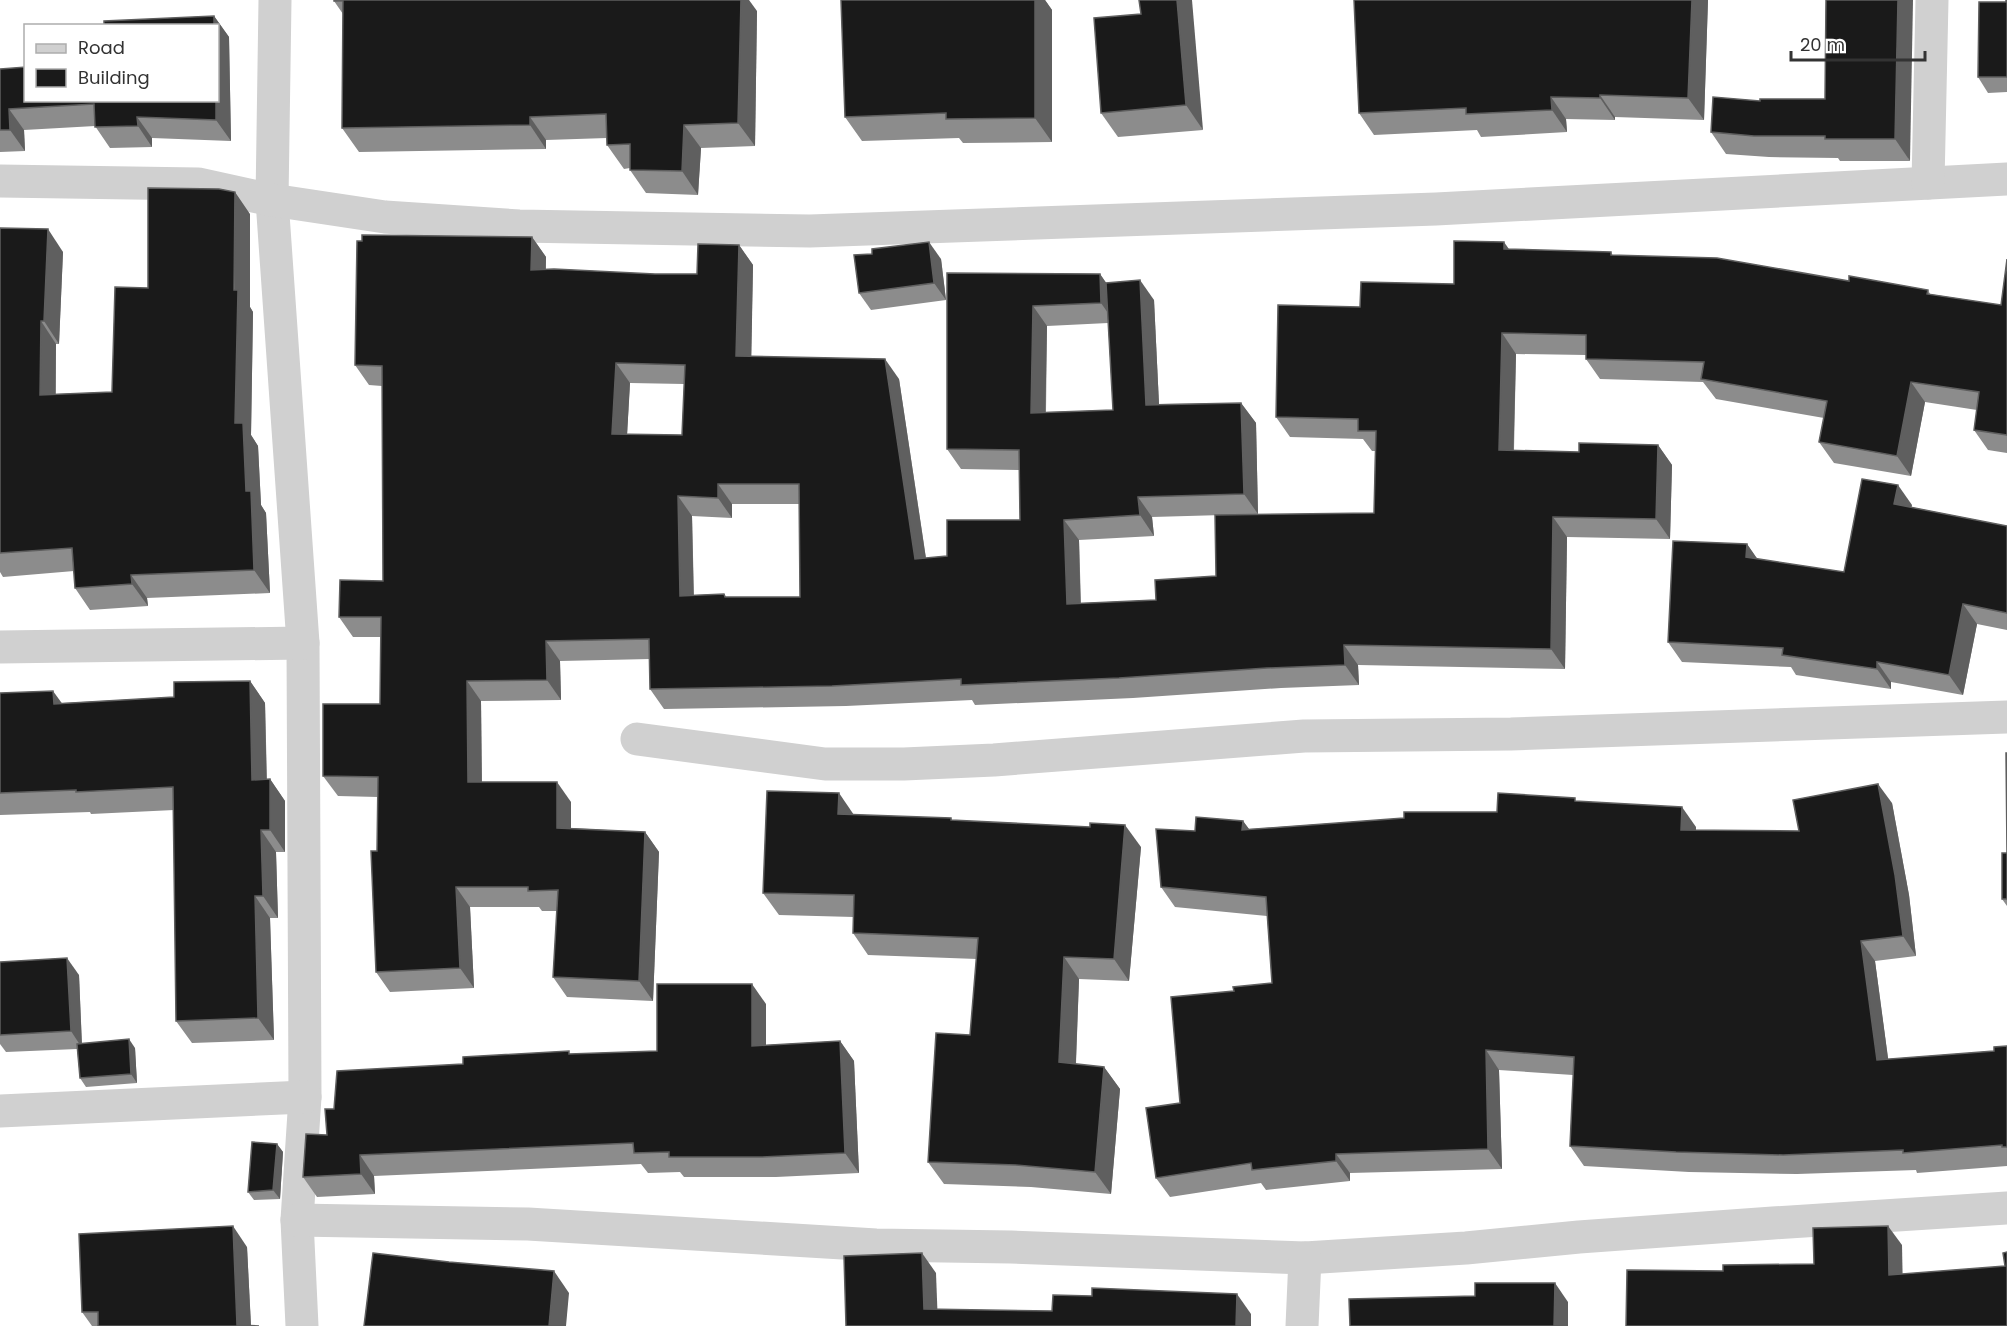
<svg xmlns="http://www.w3.org/2000/svg" width="2007" height="1326" viewBox="0 0 2007 1326" font-family="Poppins,sans-serif">
<rect width="100%" height="100%" fill="#fff"/>
<g fill="none" stroke-linecap="round" stroke-linejoin="round">
<g stroke="#d0d0d0" stroke-width="33">
<polyline points="275,0 272,200 303,643 305,1097 297,1220 302,1326"/>
<polyline points="0,181 198,184 272,200 385,217 519,226 810,231 1436,209 2007,179"/>
<polyline points="1928,183 1932,0"/>
<polyline points="0,647 303,643"/>
<polyline points="637,739 825,764 904,764 994,760 1304,736 1511,734 2007,717"/>
<polyline points="0,1111 305,1097"/>
<polyline points="297,1220 528,1224 876,1245 1011,1247 1305,1258 1466,1248 1579,1237 1773,1223 2007,1208"/>
<polyline points="1302,1326 1305,1258"/>
</g>
</g>
<g fill="#8c8c8c" fill-rule="evenodd">
<polygon points="841,0 1045,0 1052,10 1052,142 963,143 959,138 862,141 845,117"/>
<polygon points="1354,0 1708,0 1704,120 1615,117 1615,120 1566,119 1567,132 1481,137 1477,130 1374,135 1359,113"/>
<polygon points="1826,0 1910,161 1840,161 1838,158 1769,157 1726,154 1711,132 1825,99"/>
<polygon points="2007,0 2007,92 1988,93 1978,77"/>
<polygon points="334,1 757,11 755,146 701,148 698,195 646,193 630,170 630,168 624,169 607,145 607,138 546,140 546,149 359,152 342,128 343,14"/>
<polygon points="1141,14 1203,130 1118,137 1101,113"/>
<polygon points="214,16 229,37 231,141 152,138 152,147 110,148 95,126 24,130 25,151 0,152 0,69 26,100"/>
<polygon points="250,214 250,307 253,312 251,435 258,446 261,505 266,513 270,593 147,598 148,606 90,610 75,588 74,571 3,577 0,572 0,228 63,252 59,344 56,344 56,394 112,392 148,288"/>
<path d="M532 237 546 257V270L655 274H697L739 245 753 265 751 357 899 379 926 558 947 556 1020 520 1019 470 961 469 947 449V273L1100 274 1106 283 1154 300 1159 404 1241 403 1256 423 1258 514 1152 517 1154 536 1079 540 1081 603 1156 600 1374 513 1375 451H1372L1363 439 1290 437 1276 417 1360 307 1454 284 1509 250 1611 252 1613 256 1928 290 1930 294 2001 305 2007 259V453L1988 450 1974 430 1977 410 1925 402 1911 476 1834 463 1819 442 1824 418 1716 399 1703 382 1600 379 1586 359V355L1516 354 1514 450 1579 452 1658 445 1672 465 1670 539 1567 537 1565 669 1358 665 1359 685 1281 688 1133 698 975 705 972 700 846 706 664 709 650 689V659L560 661 561 700 481 701 482 782 571 802V828L645 832 659 852 653 1001 567 997 553 977 557 911H542L539 907H470L474 988 390 992 376 972 378 797 338 796 323 776 380 704 381 637H353L339 617 383 581 382 386 369 385 355 365ZM1108 323 1113 410 1046 412 1047 326ZM630 383 684 384 682 435 627 434ZM732 504H799L800 597H726L724 594 694 595 692 516 732 518Z"/>
<polygon points="872,254 941,259 946,300 871,310 859,293"/>
<polygon points="1912,505 1911,507 2007,526 2007,630 1977,624 1963,695 1891,682 1891,689 1796,675 1791,667 1682,662 1668,642 1747,544 1757,559 1844,572"/>
<polygon points="250,681 265,703 267,779 270,779 285,801 285,852 276,852 278,918 270,918 274,1040 192,1043 176,1021 174,810 91,814 90,812 0,815 0,693 62,703 174,697"/>
<polygon points="2007,753 2007,906 2002,899 2007,853"/>
<polygon points="1577,801 1696,827 1696,831 1799,831 1892,803 1909,895 1916,956 1875,961 1888,1059 1994,1051 2007,1046 2007,1166 1917,1173 1916,1170 1797,1174 1689,1172 1584,1166 1570,1146 1573,1075 1499,1070 1502,1169 1350,1173 1350,1181 1266,1190 1261,1183 1170,1197 1156,1178 1180,1103 1234,991 1272,983 1267,916 1175,907 1161,887 1195,831 1243,821 1249,829 1497,812"/>
<polygon points="854,815 951,818 952,820 1141,847 1129,981 1079,979 1076,1064 1104,1067 1120,1089 1111,1194 1031,1187 944,1184 928,1162 970,1035 977,959 868,955 853,933 854,917 779,915 763,893"/>
<polygon points="0,962 79,975 82,1044 135,1048 137,1083 86,1087 80,1078 77,1049 6,1052 0,1044"/>
<polygon points="766,1004 766,1045 840,1041 854,1061 859,1173 776,1177 684,1177 680,1172 648,1173 641,1164 374,1176 375,1194 317,1197 303,1177 327,1135 334,1109 463,1064 570,1054 657,1051"/>
<polygon points="277,1144 283,1152 280,1199 254,1200 248,1192"/>
<polygon points="247,1247 251,1326 259,1326 92,1326 82,1312"/>
</g>
<g fill="#5f5f5f">
<polygon points="741,0 749,0 757,11 755,146 738,123"/>
<polygon points="1035,0 1045,0 1052,10 1052,142 1035,118"/>
<polygon points="1177,0 1192,0 1203,130 1186,105"/>
<polygon points="1692,0 1708,0 1704,120 1688,98"/>
<polygon points="1898,0 1913,0 1910,161 1895,139"/>
<polygon points="214,16 229,37 231,141 216,120 216,100 218,100 218,26 214,26"/>
<polygon points="1600,95 1615,117 1615,120 1600,98"/>
<polygon points="1551,97 1566,119 1567,132 1552,110"/>
<polygon points="9,109 24,130 25,151 10,130"/>
<polygon points="137,117 152,138 152,147 138,126"/>
<polygon points="530,117 546,140 546,149 530,125"/>
<polygon points="684,125 701,148 698,195 682,171"/>
<polygon points="235,192 250,214 250,307 253,312 251,435 258,446 261,505 266,513 270,593 254,570 246,491 235,423"/>
<polygon points="48,229 63,252 59,344 44,321"/>
<polygon points="532,237 546,257 545,290 531,270"/>
<polygon points="929,242 941,259 946,300 934,283"/>
<polygon points="1504,242 1518,262 1504,249"/>
<polygon points="739,245 753,265 751,376 736,356"/>
<polygon points="1100,274 1114,294 1115,323 1101,303"/>
<polygon points="1140,280 1154,300 1160,425 1146,405"/>
<polygon points="1033,306 1047,326 1045,433 1031,413"/>
<polygon points="41,321 56,344 55,417 40,395"/>
<polygon points="1502,333 1516,354 1513,470 1499,450"/>
<polygon points="885,359 899,379 929,579 915,559"/>
<polygon points="616,363 630,383 626,454 612,434"/>
<polygon points="1911,382 1925,402 1911,476 1897,456"/>
<polygon points="1241,403 1256,423 1258,514 1244,494"/>
<polygon points="1658,445 1672,465 1670,539 1656,519"/>
<polygon points="718,484 732,504 732,518 718,498"/>
<polygon points="1898,485 1912,505 1908,524 1894,504"/>
<polygon points="678,496 692,516 694,616 680,596"/>
<polygon points="1138,497 1152,517 1154,536 1140,515"/>
<polygon points="1553,517 1567,537 1565,669 1551,649"/>
<polygon points="1064,520 1079,540 1081,624 1067,604"/>
<polygon points="1747,544 1761,564 1746,557"/>
<polygon points="131,575 147,598 148,606 132,584"/>
<polygon points="1963,604 1977,624 1963,695 1949,675"/>
<polygon points="546,641 560,661 561,700 547,680"/>
<polygon points="1344,645 1358,665 1359,685 1345,665"/>
<polygon points="1877,662 1891,682 1891,689 1877,669"/>
<polygon points="250,681 265,703 267,802 252,780"/>
<polygon points="467,681 481,701 482,802 468,782"/>
<polygon points="53,691 69,713 54,704"/>
<polygon points="270,779 285,801 285,852 270,830"/>
<polygon points="557,782 571,802 571,848 557,828"/>
<polygon points="1878,784 1892,803 1909,895 1916,956 1903,936"/>
<polygon points="839,793 854,815 838,814"/>
<polygon points="1682,807 1696,827 1695,850 1681,830"/>
<polygon points="1243,821 1257,840 1242,830"/>
<polygon points="1125,825 1141,847 1129,981 1114,959"/>
<polygon points="261,830 276,852 278,918 263,896"/>
<polygon points="645,832 659,852 653,1001 639,981"/>
<polygon points="456,887 470,907 474,988 460,968"/>
<polygon points="255,896 270,918 274,1040 258,1018"/>
<polygon points="1861,941 1875,961 1891,1080 1877,1060"/>
<polygon points="1064,957 1079,979 1075,1085 1059,1062"/>
<polygon points="67,958 79,975 82,1048 71,1031"/>
<polygon points="752,984 766,1004 766,1066 752,1046"/>
<polygon points="129,1039 135,1048 137,1083 131,1074"/>
<polygon points="840,1041 854,1061 859,1173 845,1153"/>
<polygon points="1486,1050 1499,1070 1502,1169 1488,1149"/>
<polygon points="1104,1067 1120,1089 1111,1194 1095,1172"/>
<polygon points="277,1144 283,1152 280,1199 273,1190"/>
<polygon points="1336,1154 1350,1173 1350,1181 1336,1161"/>
<polygon points="360,1155 374,1176 375,1194 361,1174"/>
<polygon points="233,1226 247,1247 251,1326 237,1325"/>
<polygon points="1888,1226 1902,1245 1903,1295 1889,1275"/>
<polygon points="922,1253 936,1273 938,1326 924,1309"/>
<polygon points="554,1271 569,1293 566,1326 549,1326"/>
<polygon points="1555,1283 1568,1302 1568,1326 1554,1326"/>
<polygon points="1237,1294 1251,1314 1251,1326 1236,1326"/>
</g>
<g fill="#1a1a1a" stroke="#5f5f5f" stroke-width="1.5" fill-rule="evenodd">
<polygon points="334,0 741,0 738,123 684,125 682,171 630,170 630,144 607,145 606,114 530,117 530,125 342,128 343,1 334,1"/>
<polygon points="841,0 1035,0 1035,118 946,119 946,113 845,117"/>
<polygon points="1139,0 1177,0 1186,105 1101,113 1094,18 1141,14"/>
<polygon points="1354,0 1692,0 1688,98 1600,95 1600,98 1551,97 1552,110 1466,114 1466,108 1359,113"/>
<polygon points="1826,0 1898,0 1895,139 1825,139 1825,136 1754,136 1711,132 1713,97 1760,101 1760,99 1825,99"/>
<polygon points="2006,0 2007,0 2007,77 1978,77 1979,2 2006,2"/>
<polygon points="214,16 214,26 104,26 104,21"/>
<polygon points="26,67 26,100 216,100 216,120 137,117 138,126 95,127 94,104 9,109 10,130 0,130 0,69"/>
<polygon points="148,188 219,189 235,192 234,290 238,290 235,423 243,423 246,491 251,491 254,570 131,575 132,584 75,588 72,548 0,553 0,228 48,229 44,321 41,321 40,395 112,392 115,287 148,288"/>
<path d="M362 235 532 237 531 270 554 269 655 274H697L698 244 739 245 736 356 885 359 915 559 947 556V520H1020L1019 450 947 449V273L1100 274 1101 303 1033 306 1031 413 1113 410 1106 283 1140 280 1146 405 1241 403 1244 494 1138 497 1140 515 1064 520 1067 604 1156 600 1155 580 1216 576 1215 515 1374 513 1376 431H1358V419L1276 417 1278 305 1360 307 1361 282 1454 284V241L1504 242V249L1611 252V255L1717 258 1849 281V276L1928 290 1927 294 2001 305 2007 259V435L1974 430 1979 392 1911 382 1897 456 1819 442 1827 401 1701 379 1704 362 1586 359V335L1502 333 1499 450 1579 452V443L1658 445 1656 519 1553 517 1551 649 1344 645 1345 665 1267 668 1119 678 961 685V679L832 686 650 689 649 639 546 641 547 680 467 681 468 782H557V828L645 832 639 981 553 977 558 890 528 891V887H456L460 968 376 972 371 851H377L378 777 323 776V704H380L381 617H339L340 580 383 581 382 366 355 365 357 241H362ZM616 363 685 365 682 435 612 434ZM718 484H799L800 597H725L724 594 680 596 678 496 718 498Z"/>
<polygon points="929,242 934,283 859,293 854,255 872,254 872,249"/>
<polygon points="1862,479 1898,485 1894,504 2007,526 2007,613 1963,604 1949,675 1877,662 1877,669 1782,655 1783,648 1668,642 1673,541 1747,544 1746,557 1844,572"/>
<polygon points="250,681 252,780 270,779 270,830 261,830 263,896 255,896 258,1018 176,1021 173,787 76,792 76,790 0,793 0,693 53,691 54,704 174,697 174,682"/>
<polygon points="2006,753 2007,753 2007,899 2002,899 2002,853 2007,853"/>
<polygon points="1878,784 1895,875 1903,936 1861,941 1877,1060 1994,1051 1994,1047 2007,1046 2007,1147 2002,1147 2002,1145 1903,1153 1903,1150 1783,1155 1676,1152 1570,1146 1574,1057 1486,1050 1488,1149 1336,1154 1336,1161 1252,1170 1251,1163 1156,1178 1146,1108 1180,1103 1171,997 1234,991 1233,987 1272,983 1266,897 1161,887 1156,829 1195,831 1196,817 1243,821 1242,830 1404,818 1404,812 1497,812 1498,793 1575,798 1575,801 1682,807 1681,830 1799,831 1793,800"/>
<polygon points="767,791 839,793 838,814 951,818 951,820 1090,827 1090,823 1125,825 1114,959 1064,957 1059,1062 1104,1067 1095,1172 1016,1165 928,1162 936,1033 970,1035 978,938 853,933 854,895 763,893"/>
<polygon points="67,958 71,1031 0,1035 0,962"/>
<polygon points="657,984 752,984 752,1046 840,1041 845,1153 762,1157 669,1157 669,1152 634,1153 633,1143 360,1155 361,1174 303,1177 306,1134 327,1135 325,1109 334,1109 337,1071 463,1064 463,1057 569,1051 569,1054 657,1051"/>
<polygon points="129,1039 131,1074 80,1078 77,1044"/>
<polygon points="252,1142 277,1144 273,1190 248,1192"/>
<polygon points="233,1226 237,1325 259,1326 98,1326 98,1312 82,1312 79,1234"/>
<polygon points="1888,1226 1889,1275 2005,1266 2003,1253 2007,1252 2007,1326 1626,1326 1627,1270 1723,1271 1723,1265 1814,1264 1813,1228"/>
<polygon points="373,1253 449,1262 554,1271 549,1326 364,1326"/>
<polygon points="922,1253 924,1309 1052,1311 1053,1295 1092,1296 1092,1288 1237,1294 1236,1326 846,1326 844,1256"/>
<polygon points="1475,1283 1555,1283 1554,1326 1350,1326 1349,1299 1475,1296"/>
</g>
<rect x="24" y="24" width="195" height="78" fill="#ffffff" stroke="#adadad" stroke-width="1.5"/>
<rect x="36" y="44" width="30" height="9" fill="#d0d0d0" stroke="#adadad" stroke-width="1.5"/>
<text x="78" y="54" font-size="18" fill="#333333">Road</text>
<rect x="36" y="69" width="30" height="18" fill="#1a1a1a" stroke="#adadad" stroke-width="1.5"/>
<text x="78" y="84" font-size="18" fill="#333333">Building</text>
<path d="M1791 51v9h134v-9" fill="none" stroke="#333333" stroke-width="3"/>
<text x="1800" y="51" font-size="18" fill="#333333" stroke="#ffffff" stroke-width="4.5" paint-order="stroke">20 m</text>
</svg>
